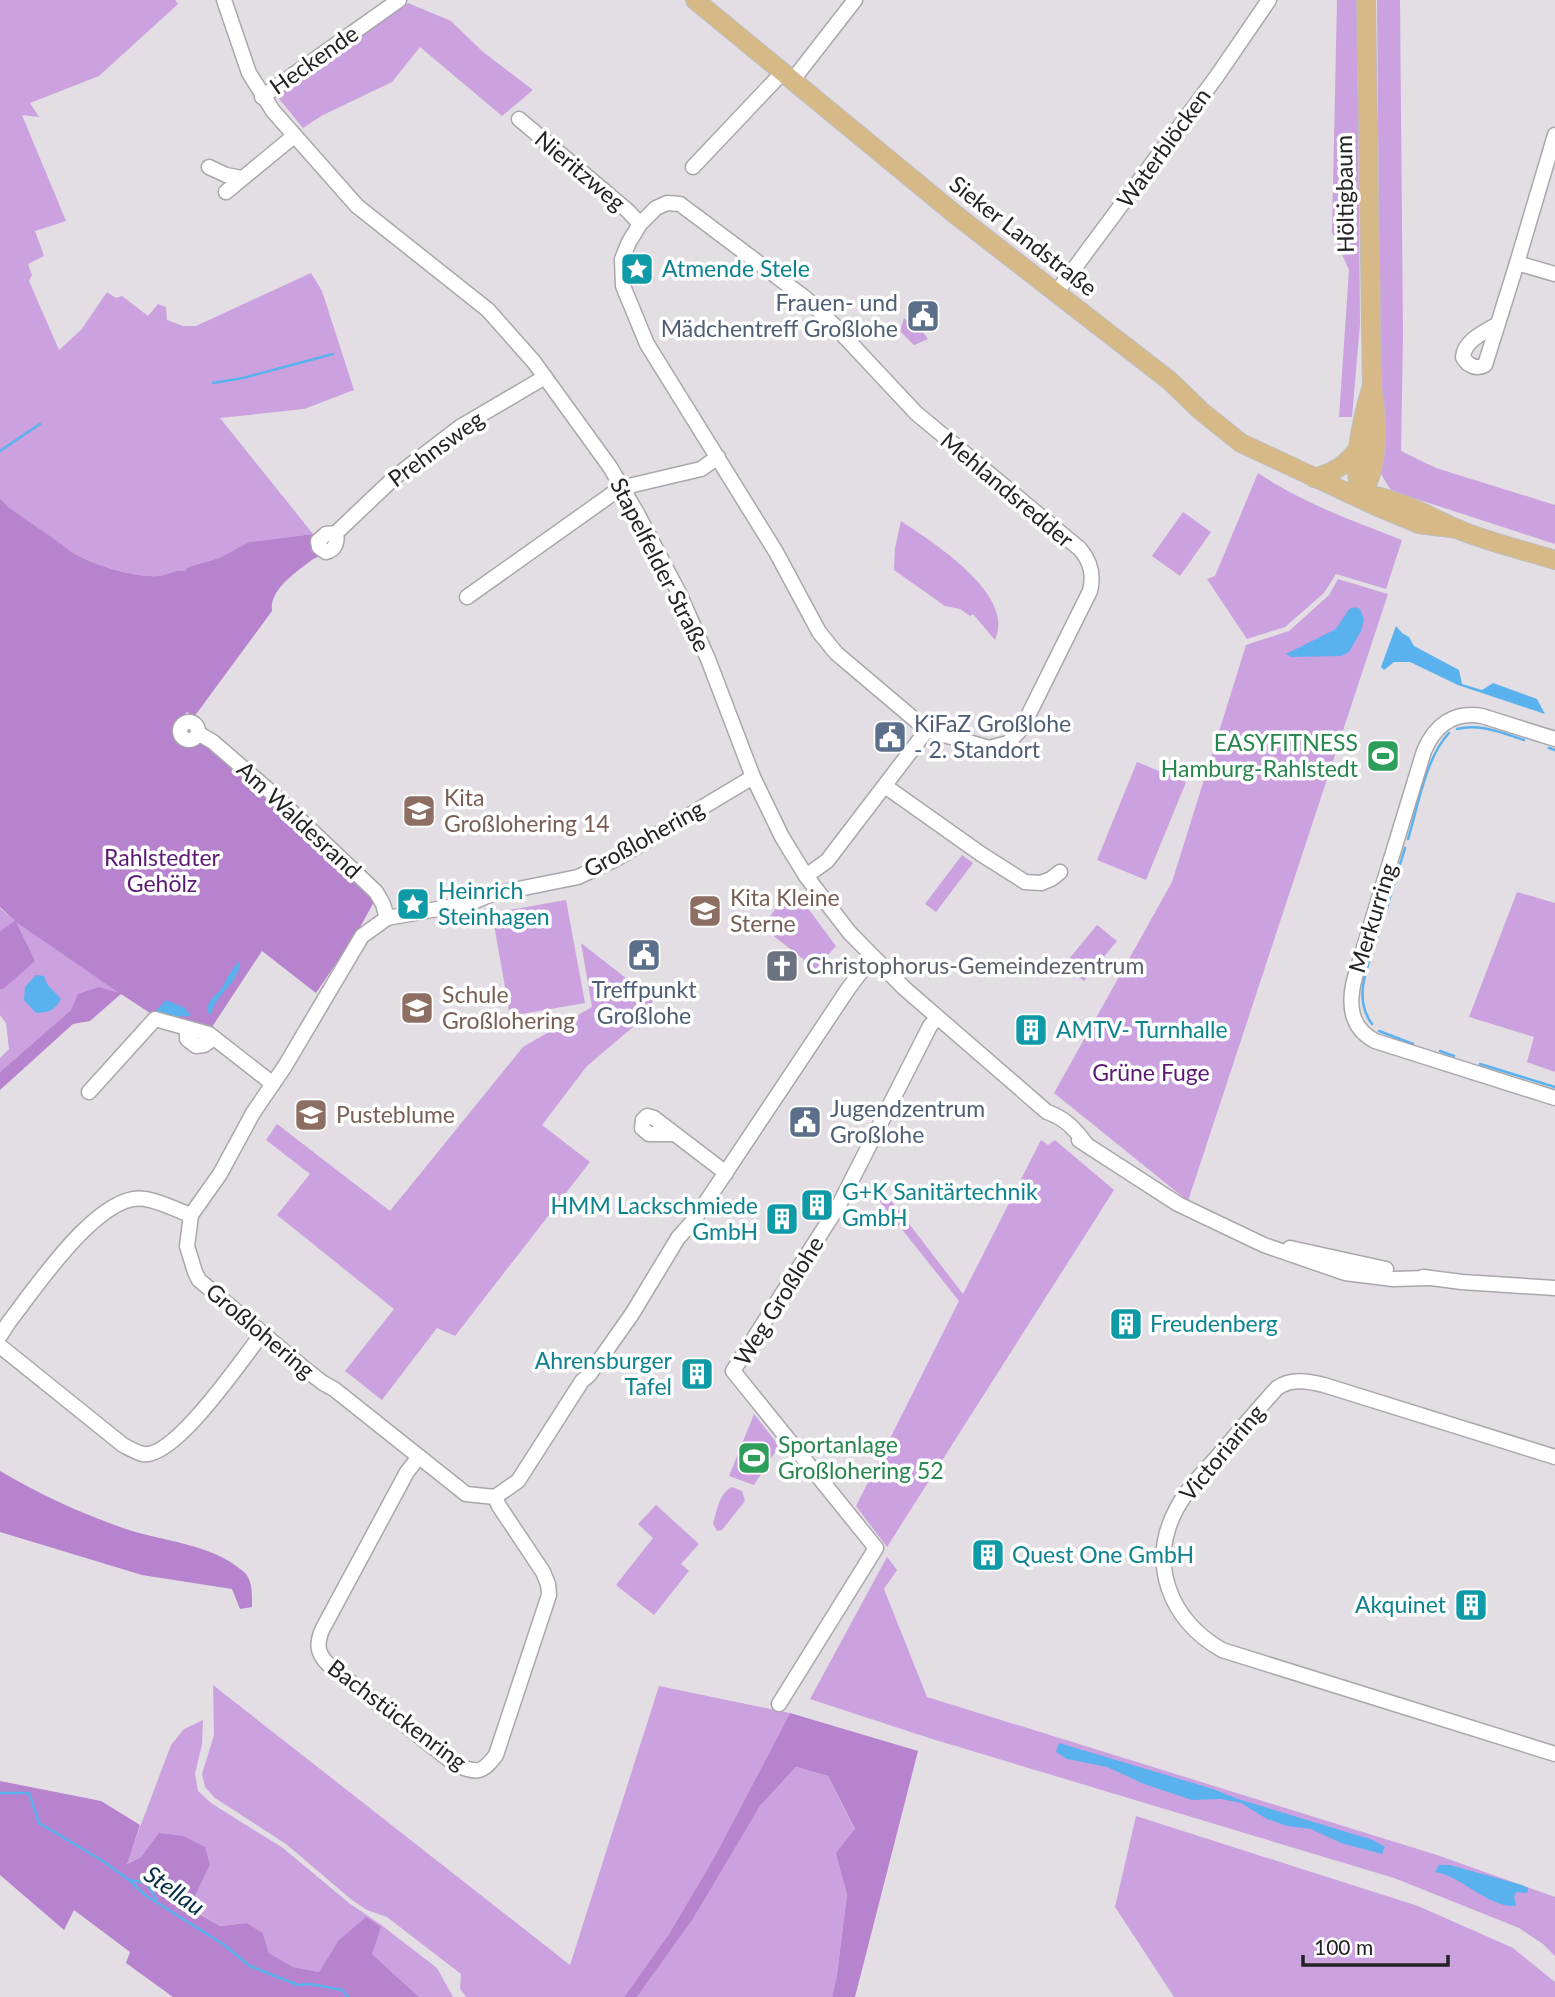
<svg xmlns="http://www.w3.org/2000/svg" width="1555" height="1997" viewBox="0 0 1555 1997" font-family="Lato,sans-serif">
<rect width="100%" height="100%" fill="#e2dee3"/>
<g fill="#cca1df">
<path d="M0 0H175L178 4 99 76 30 103 39 117 22 115 66 221 35 231 44 256 28 264 32 275 29 281 59 350 81 330 107 292 116 298 122 296 148 316 158 304 166 307 167 320 183 326H196L311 273 322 291 354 390 304 409 220 418 313 534 249 542 219 558 188 567 185 571C175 569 168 575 158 576 134 578 79 562 63 545L8 507 0 498Z"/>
<polygon points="1337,0 1357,0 1360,324 1352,417 1339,417 1349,270 1332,232"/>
<polygon points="1377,0 1400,0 1403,335 1401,451 1436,468 1555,505 1555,544 1395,492 1390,489 1381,474"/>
<polygon points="408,3 451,21 482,51 533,90 502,116 420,47 392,82 323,115 303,128 275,94"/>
<polygon points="904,318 912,324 914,332 923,332 928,339 914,345 900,331"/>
<path d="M1258 473C1302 503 1353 521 1402 540L1386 589 1336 574 1324 593 1285 627 1247 639 1207 579 1215 576Z"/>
<polygon points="1183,512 1211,532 1180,576 1152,556"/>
<path d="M901 521C931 541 1017 595 995 640L973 614 970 616 960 609 945 606 894 570 895 548Z"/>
<polygon points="1338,579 1388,594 1188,1201 1054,1093 1172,882 1246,645 1289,631 1329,595"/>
<polygon points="1137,762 1186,782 1146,880 1097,860"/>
<polygon points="962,855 973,863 936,912 925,904"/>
<polygon points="792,887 836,946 816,969 762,927"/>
<polygon points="1517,892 1555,903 1555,1072 1527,1062 1534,1037 1469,1017"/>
<polygon points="566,900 585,1003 510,1016 492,913"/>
<polygon points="0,908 15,921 121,994 71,1010 0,1072 0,1058 9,1049 6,1023 0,1015 0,989 3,990 15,922 0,931"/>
<polygon points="1097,925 1117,941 1084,981 1064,965"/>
<polygon points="581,943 654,1000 633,1027 587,1066 542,1125 590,1162 455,1336 437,1328 382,1400 345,1371 394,1309 277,1215 310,1174 266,1140 277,1124 390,1211 523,1047 592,1007"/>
<polygon points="1041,1140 1048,1145 1055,1140 1114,1190 887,1547 856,1506 959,1301 873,1193 880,1186 963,1294"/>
<polygon points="754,1414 779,1446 754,1485 729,1476"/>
<path d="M732 1487 742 1491 745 1501 722 1530 717 1531 713 1524C717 1511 719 1493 732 1487Z"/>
<polygon points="656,1505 699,1544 681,1564 689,1571 654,1615 616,1585 653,1538 638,1524"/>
<polygon points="887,1557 897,1570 884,1589 927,1697 1437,1855 1555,1897 1555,1956 1543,1944 1519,1928 1394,1878 929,1738 810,1699"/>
<polygon points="213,1685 570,1965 659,1686 790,1713 715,1856 669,1934 624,1997 466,1997 460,1989 461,1974 387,1917 367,1910 352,1900 286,1844 215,1798 205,1787 202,1774 214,1735"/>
<polygon points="203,1720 202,1744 195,1774 198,1791 211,1803 283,1848 349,1903 380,1924 437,1968 453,1997 419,1997 372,1954 338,1941 319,1972 293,1967 269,1953 263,1933 247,1923 220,1926 189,1907 210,1865 159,1834 141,1857 126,1864 171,1745 184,1729"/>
<polygon points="796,1767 828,1776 855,1830 837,1853 847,1894 837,1975 832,1997 637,1997 693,1919 760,1806"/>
<polygon points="1136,1816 1418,1906 1513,1948 1555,1982 1555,1997 1174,1997 1115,1907"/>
</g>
<g fill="#b782ce">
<path d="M0 498 8 507 63 545C79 562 134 578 158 576 168 575 175 569 185 571L188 567 219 558 249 542 313 534 311 550 318 557 313 559C298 571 269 589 272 611L194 717 187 712C179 721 173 726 175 739L187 747 204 743 210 746 376 898 358 931 316 993 262 951 212 1027 153 1015 121 994 90 1021 73 1024 0 1090V1072L71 1010 78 994 99 987 119 993 16 922 35 961 2 990 0 989V931L15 921 0 907Z"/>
<path d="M0 1471C39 1494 80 1513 123 1528 163 1542 211 1543 244 1572 253 1580 252 1596 252 1607L240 1609 232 1589 142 1575 0 1532Z"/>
<polygon points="790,1713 918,1751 855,1997 832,1997 837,1975 847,1894 836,1853 855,1829 828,1776 796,1767 760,1806 693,1919 637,1997 624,1997 669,1934 715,1856"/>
<polygon points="0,1781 101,1801 140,1825 127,1864 141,1857 159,1833 183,1836 205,1847 210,1865 189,1908 220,1926 247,1923 263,1933 269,1953 293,1967 319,1972 338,1941 366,1917 381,1927 372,1954 419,1997 173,1997 126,1963 130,1952 74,1910 64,1930 0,1875"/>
</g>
<g fill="#59b2ee">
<polygon points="1355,607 1360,609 1364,619 1361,631 1349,652 1341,656 1291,657 1286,654 1336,629 1349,609"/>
<polygon points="1396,626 1402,633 1409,637 1414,646 1459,670 1462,684 1482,690 1493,683 1537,699 1545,714 1458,685 1410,662 1394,662 1384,670 1381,667"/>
<path d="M240 960C242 980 217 992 211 1014H209L207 1011C208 998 217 996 223 986 228 976 233 968 240 960Z"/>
<path d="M36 975 44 976 47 984 61 999C55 1010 49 1013 36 1013L24 1000 25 987Z"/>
<polygon points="166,1000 185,1008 191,1016 169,1017 153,1014"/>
<polygon points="1059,1743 1213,1789 1238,1799 1373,1840 1385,1847 1382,1854 1341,1843 1311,1829 1287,1826 1267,1819 1241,1803 1221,1799 1192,1800 1144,1784 1107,1767 1067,1759 1056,1752"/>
<path d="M1439 1865H1450L1522 1885 1528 1888V1891L1527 1893 1516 1892 1514 1897 1516 1906C1488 1908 1462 1876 1435 1872Z"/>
</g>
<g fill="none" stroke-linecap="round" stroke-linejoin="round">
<g stroke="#59b2ee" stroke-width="2.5">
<polyline points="213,383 243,378 333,354"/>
<polyline points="0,451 40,424"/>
<path d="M1457 729C1480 723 1502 733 1524 740"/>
<polyline points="1549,748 1555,750"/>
<path d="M1408 839C1418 806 1426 757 1449 733"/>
<polyline points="1386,911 1405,848"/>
<path d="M1372 1024C1351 996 1370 962 1379 932"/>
<polyline points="1379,1031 1413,1044"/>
<polyline points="1440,1051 1454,1056"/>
<polyline points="1480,1064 1555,1087"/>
<polyline points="0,1793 29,1793 39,1823 103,1861 129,1880 145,1895 223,1944 250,1966 298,1985 310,1984 342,1990 348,1997"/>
<polyline points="130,1880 147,1883 156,1899"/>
</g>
<defs>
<g id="minor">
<path d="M224 0 249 73 273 111 357 206 488 310 534 362 610 467 637 513 679 593 708 659 753 777 782 837 806 876 849 932 904 988 1047 1112C1065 1118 1075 1129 1086 1144"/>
<polyline points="792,81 855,0"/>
<polyline points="262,97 399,0"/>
<polyline points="519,119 628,211 640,224"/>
<polyline points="1555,135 1517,263 1555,274"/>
<polyline points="209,167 226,175 242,178"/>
<polyline points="693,167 782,73"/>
<polyline points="226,192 294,136"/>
<path d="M667 203 680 204 804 297 829 320 916 413 1080 549C1091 562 1094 575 1090 591L1022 728 1008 743 989 748 927 730 836 653 819 632 776 552 647 344 623 286 622 259 629 242 640 224 656 208Z"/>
<polyline points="1056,293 1217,76 1269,0"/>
<path d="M1498 324C1484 332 1464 341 1463 357 1467 365 1476 370 1485 365L1517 263"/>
<path d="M336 533C338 542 335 550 326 552L319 547 318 541 326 534 336 533 396 476 460 427 545 377"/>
<polyline points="467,597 612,494 633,485 701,469 718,457"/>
<circle cx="189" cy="731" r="9"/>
<polyline points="198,733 213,742 273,794 376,892 383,904 387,918"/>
<path d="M1555 739 1482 716C1454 711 1435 725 1424 751L1355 977C1348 1003 1349 1027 1375 1041L1555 1098"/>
<polyline points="753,777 616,859 578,877 489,895 471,903 387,918 362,936 285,1066 253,1113 220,1174 191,1215 187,1246 195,1272 199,1280 305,1369 323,1383 334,1389 466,1494 495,1497 518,1481 582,1381 589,1375 632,1314 678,1238 694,1220 848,989 872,957"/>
<polyline points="885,786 981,854 1025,882 1041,883 1051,879 1060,872"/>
<polyline points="806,876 827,861 927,730"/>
<polyline points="187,1028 187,1039 196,1046 204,1045 214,1038"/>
<polyline points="89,1092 155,1019 209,1034 273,1084"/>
<polyline points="674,1134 649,1134 642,1128 643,1120 647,1116 654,1118 726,1173"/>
<polyline points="1079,1140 1178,1204 1264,1245 1345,1273 1393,1279 1429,1278"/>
<polyline points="1290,1248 1386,1269"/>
<polyline points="1423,1277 1462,1282 1555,1288"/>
<path d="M0 1336 9 1322C34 1290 100 1190 145 1199 160 1201 176 1210 191 1215"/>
<path d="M0 1346 123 1445C129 1448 137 1453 143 1454 175 1459 242 1359 262 1334"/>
<path d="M419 1457 407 1472 322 1630C316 1645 317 1654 330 1666L456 1765C477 1773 482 1774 496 1755L549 1595 548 1584 543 1572 499 1506 495 1497"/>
<path d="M1555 1457 1324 1385C1308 1381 1291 1378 1277 1388 1256 1411 1237 1434 1217 1457 1203 1473 1187 1489 1177 1508 1147 1563 1170 1620 1222 1650L1555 1754"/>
<polyline points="779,1704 876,1548 733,1371 839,1205 930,1026 937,1018"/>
</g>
<g id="major">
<polyline points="695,0 956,215 1170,381 1201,411 1241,443 1376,506 1419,524 1458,529"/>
<path d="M1314 478C1334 472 1347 465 1359 447"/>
<path d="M1361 493C1381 470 1377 415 1372 387L1366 0"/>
<path d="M1367 494C1400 500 1427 515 1457 529 1488 542 1523 550 1555 560"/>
<path d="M1365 497C1347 479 1364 412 1371 389"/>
</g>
</defs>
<use href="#minor" stroke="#aaa7ac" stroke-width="17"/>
<use href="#major" stroke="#bdbdbd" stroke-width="20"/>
<use href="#minor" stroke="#fff" stroke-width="14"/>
<use href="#major" stroke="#d7b988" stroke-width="18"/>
</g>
<defs>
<symbol id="sight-square" viewBox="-11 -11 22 22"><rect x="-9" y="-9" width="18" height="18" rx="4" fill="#0f9aa8" stroke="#fff"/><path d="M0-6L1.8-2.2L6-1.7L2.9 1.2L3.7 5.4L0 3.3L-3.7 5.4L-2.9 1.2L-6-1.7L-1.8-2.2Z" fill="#fff"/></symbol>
<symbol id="civic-square" viewBox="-11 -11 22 22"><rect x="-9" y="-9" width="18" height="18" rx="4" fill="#5c6f8a" stroke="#fff"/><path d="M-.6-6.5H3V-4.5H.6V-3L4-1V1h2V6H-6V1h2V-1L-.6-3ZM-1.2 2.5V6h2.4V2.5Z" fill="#fff"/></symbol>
<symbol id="stadium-square" viewBox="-11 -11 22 22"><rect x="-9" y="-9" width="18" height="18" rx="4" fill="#2e9e5b" stroke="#fff"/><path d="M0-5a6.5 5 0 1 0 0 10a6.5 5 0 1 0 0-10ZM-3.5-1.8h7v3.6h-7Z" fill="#fff"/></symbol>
<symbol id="school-square" viewBox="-11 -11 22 22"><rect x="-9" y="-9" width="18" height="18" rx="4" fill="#8d6e63" stroke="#fff"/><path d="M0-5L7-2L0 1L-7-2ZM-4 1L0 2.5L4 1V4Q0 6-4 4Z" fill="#fff"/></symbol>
<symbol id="church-square" viewBox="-11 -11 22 22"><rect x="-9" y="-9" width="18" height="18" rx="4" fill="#6b7280" stroke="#fff"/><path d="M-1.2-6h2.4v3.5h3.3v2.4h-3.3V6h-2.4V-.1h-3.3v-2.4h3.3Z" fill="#fff"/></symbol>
<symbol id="building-square" viewBox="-11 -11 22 22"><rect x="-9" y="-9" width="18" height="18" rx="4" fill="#0f9aa8" stroke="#fff"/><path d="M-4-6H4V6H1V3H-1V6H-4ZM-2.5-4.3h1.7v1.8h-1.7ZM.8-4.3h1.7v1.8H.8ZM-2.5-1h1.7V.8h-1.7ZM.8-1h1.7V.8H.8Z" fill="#fff"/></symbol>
</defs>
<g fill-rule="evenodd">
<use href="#sight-square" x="618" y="250" width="38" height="38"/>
<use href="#civic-square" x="904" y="297" width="38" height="38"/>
<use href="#civic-square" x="871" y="718" width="38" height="38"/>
<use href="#stadium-square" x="1364" y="737" width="38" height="38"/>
<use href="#school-square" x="400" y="792" width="38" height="38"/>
<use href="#sight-square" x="394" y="885" width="38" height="38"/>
<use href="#school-square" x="686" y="892" width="38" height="38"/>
<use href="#civic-square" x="625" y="936" width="38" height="38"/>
<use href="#church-square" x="763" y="947" width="38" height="38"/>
<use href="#school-square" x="398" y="989" width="38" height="38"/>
<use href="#building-square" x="1012" y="1011" width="38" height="38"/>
<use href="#school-square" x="292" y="1096" width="38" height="38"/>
<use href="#civic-square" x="786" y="1103" width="38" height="38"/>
<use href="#building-square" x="798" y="1186" width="38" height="38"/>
<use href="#building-square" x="763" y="1200" width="38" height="38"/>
<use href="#building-square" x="1107" y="1305" width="38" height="38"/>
<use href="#building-square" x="678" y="1355" width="38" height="38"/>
<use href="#stadium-square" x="735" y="1439" width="38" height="38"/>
<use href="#building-square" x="969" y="1536" width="38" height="38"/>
<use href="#building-square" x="1452" y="1586" width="38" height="38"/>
</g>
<g text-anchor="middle" stroke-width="7" stroke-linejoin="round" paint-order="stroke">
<g font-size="23" fill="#232224" stroke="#fff">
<text transform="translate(314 60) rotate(-35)" y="8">Heckende</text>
<text transform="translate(1164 148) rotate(-54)" y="8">Waterblöcken</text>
<text transform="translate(580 171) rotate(40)" y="8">Nieritzweg</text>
<text transform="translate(1345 194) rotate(-91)" y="8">Höltigbaum</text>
<text transform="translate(1023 236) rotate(38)" y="8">Sieker Landstraße</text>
<text transform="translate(436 449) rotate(-36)" y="8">Prehnsweg</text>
<text transform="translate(1007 490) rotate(40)" y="8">Mehlandsredder</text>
<text transform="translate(660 565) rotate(63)" y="8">Stapelfelder Straße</text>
<text transform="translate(299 820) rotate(43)" y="8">Am Waldesrand</text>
<text transform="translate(644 839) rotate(-29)" y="8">Großlohering</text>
<text transform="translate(1373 918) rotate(-73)" y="8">Merkurring</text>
<text transform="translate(779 1301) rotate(-58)" y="8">Weg Großlohe</text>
<text transform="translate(260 1331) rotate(40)" y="8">Großlohering</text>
<text transform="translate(1222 1453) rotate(-50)" y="8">Victoriaring</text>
<text transform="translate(397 1715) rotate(37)" y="8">Bachstückenring</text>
</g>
<g font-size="23" fill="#0d838f" stroke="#fff" text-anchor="start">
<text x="662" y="277">Atmende Stele</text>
<text x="438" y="899">Heinrich<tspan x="438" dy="26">Steinhagen</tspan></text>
<text x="1056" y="1038">AMTV- Turnhalle</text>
<text x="842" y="1200">G+K Sanitärtechnik<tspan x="842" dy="26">GmbH</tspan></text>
<text x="758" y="1214" text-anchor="end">HMM Lackschmiede<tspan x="758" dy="26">GmbH</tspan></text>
<text x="1150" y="1332">Freudenberg</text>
<text x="672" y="1369" text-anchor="end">Ahrensburger<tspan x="672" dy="26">Tafel</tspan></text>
<text x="1012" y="1563">Quest One GmbH</text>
<text x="1446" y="1613" text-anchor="end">Akquinet</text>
</g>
<g font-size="23" fill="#4e5e75" stroke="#fff" text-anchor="start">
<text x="898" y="311" text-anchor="end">Frauen- und<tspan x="898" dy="26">Mädchentreff Großlohe</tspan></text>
<text x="914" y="732">KiFaZ Großlohe<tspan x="914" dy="26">- 2. Standort</tspan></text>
<text x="644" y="998" text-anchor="middle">Treffpunkt<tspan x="644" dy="26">Großlohe</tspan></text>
<text x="830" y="1117">Jugendzentrum<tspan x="830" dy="26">Großlohe</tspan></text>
</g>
<g font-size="23" fill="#27864d" stroke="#fff" text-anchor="end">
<text x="1358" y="751">EASYFITNESS<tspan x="1358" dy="26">Hamburg-Rahlstedt</tspan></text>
<text x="778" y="1453" text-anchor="start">Sportanlage<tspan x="778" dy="26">Großlohering 52</tspan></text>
</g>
<g font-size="23" fill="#785e54" stroke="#fff" text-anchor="start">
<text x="444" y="806">Kita<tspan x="444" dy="26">Großlohering 14</tspan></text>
<text x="730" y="906">Kita Kleine<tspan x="730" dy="26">Sterne</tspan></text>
<text x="442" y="1003">Schule<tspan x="442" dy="26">Großlohering</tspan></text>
<text x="336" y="1123">Pusteblume</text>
</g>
<g font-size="23" fill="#5b1873" stroke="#fff">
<text x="162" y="866">Rahlstedter<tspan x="162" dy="26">Gehölz</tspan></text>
<text x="1151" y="1081">Grüne Fuge</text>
</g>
<g font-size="23" fill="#5b616d" stroke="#fff" text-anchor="start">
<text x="806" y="974">Christophorus-Gemeindezentrum</text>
</g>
<g font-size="24" font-style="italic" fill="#042c44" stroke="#fff">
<text transform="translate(174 1891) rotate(35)" y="8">Stellau</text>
</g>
</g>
<path d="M1303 1955v10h145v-10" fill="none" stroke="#232224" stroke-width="3.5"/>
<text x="1314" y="1955" font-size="21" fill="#232224" stroke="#ffffff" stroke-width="5" paint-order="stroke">100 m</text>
</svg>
